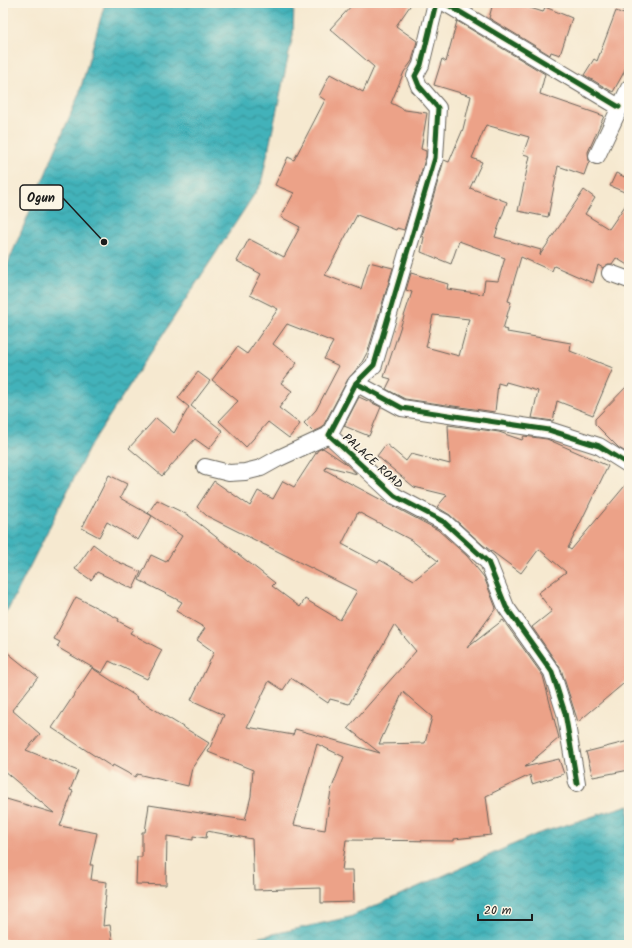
<svg xmlns="http://www.w3.org/2000/svg" width="632" height="948" viewBox="0 0 632 948" font-family="Kalam,sans-serif">
<defs>
<pattern id="water-waves" width="16" height="10" patternUnits="userSpaceOnUse"><rect width="16" height="10" fill="#42b2ba"/><path d="M0 5q4-4 8 0t8 0" fill="none" stroke="#369096"/></pattern>
</defs>
<rect width="100%" height="100%" fill="#fcf5e5"/>
<filter id="ink" filterUnits="userSpaceOnUse"><feTurbulence type="fractalNoise" baseFrequency=".025" numOctaves="2"/><feDisplacementMap in="SourceGraphic" scale="8" xChannelSelector="R" yChannelSelector="G"/><feConvolveMatrix kernelMatrix="1 2 1 2 8 2 1 2 1" color-interpolation-filters="sRGB"/></filter>
<filter id="wash" filterUnits="userSpaceOnUse"><feTurbulence type="fractalNoise" baseFrequency=".012" numOctaves="4" result="noise"/><feDisplacementMap in="SourceGraphic" scale="16" xChannelSelector="R" yChannelSelector="G"/><feGaussianBlur stdDeviation="0.9" result="paint"/><feColorMatrix in="noise" values="0 0 0 0 0 0 0 0 0 0 0 0 0 0 0 0 0 1.4 0 .05"/><feComposite in="paint" operator="in"/></filter>
<g filter="url(#wash)">
<rect width="100%" height="100%" fill="#f6e9d0"/>
<g fill="url(#water-waves)" stroke="#2f676b">
<polygon points="105,3 294,3 293,35 261,184 90,446 3,620 3,275 79,94"/>
<polygon points="629,805 629,945 224,945 350,917 537,834"/>
</g>
<g id="blocks">
<g fill="#eca288" fill-rule="evenodd">
<polygon points="354,3 412,3 396,26 417,41 412,61 404,72 391,103 405,110 427,113 421,149 426,151 426,156 404,230 397,228 396,230 357,215 325,275 361,289 369,262 393,268 368,351 361,364 348,379 322,428 313,432 304,423 316,410 339,366 324,359 333,342 287,324 273,344 297,363 281,383 292,391 279,408 300,424 289,438 268,422 246,447 219,421 238,401 212,380 237,347 247,354 278,309 250,295 261,274 237,261 249,239 284,257 300,227 281,217 294,193 275,185 288,157 294,160 325,100 319,96 330,74 363,92 374,67 330,29"/>
<polygon points="493,3 514,3 543,12 545,7 572,18 560,55 551,52 550,55 489,18"/>
<polygon points="616,11 629,16 629,58 623,74 613,92 584,75 594,59 597,61"/>
<path d="M457 21 545 74 540 94 604 116 588 152 589 161 584 175 558 166 548 217 518 211 530 156 523 154 529 137 486 125 472 158 482 162 470 188 507 202 495 237 541 250 540 255 584 190 595 198 585 214 609 229 629 200V266L616 258 612 264H608L603 268 598 265 593 283 554 266 552 271 521 257 508 301 511 302 503 329 508 330 507 332 571 343 570 351 613 368 593 415 557 401 553 421 532 418 538 391 506 382 505 385 498 383 495 412 405 399 386 389 391 379 384 377 412 292 406 290 411 273 448 284 447 289 483 294 485 280 498 281 505 258 459 241 451 264 421 252 424 237 422 236 444 160 449 162 463 129 471 96 434 85 442 59 446 62ZM433 315 469 319 459 356 426 347Z"/>
<polygon points="616,173 629,179 629,194 610,186"/>
<polygon points="198,372 210,381 191,406 223,431 209,449 195,439 162,476 129,448 156,418 174,433 189,407 178,398"/>
<polygon points="629,384 629,454 619,448 595,424 595,419"/>
<polygon points="359,397 381,407 369,436 344,426"/>
<polygon points="448,425 499,432 522,440 524,436 547,439 608,466 568,548 571,550 629,481 629,679 578,722 561,669 532,627 552,611 538,593 566,572 539,549 521,573 483,545 450,515 437,507 447,495 414,487 377,456 386,444 406,461 411,454 450,464"/>
<path d="M323 448 345 463 357 474 326 466 325 470 438 530 467 556 484 577 496 608 467 648 503 620 543 676 559 738 525 767 559 759 564 774 532 784 530 775 486 796 491 835 454 839V841L346 840 342 870H353L354 902 321 903V888L254 890 252 839 207 831 206 838 193 836V840L167 836 166 885 136 884 137 857H142V832H145L149 805 245 820 251 796 253 770 208 752 224 715 191 700 214 652 197 640 205 628 176 611 182 602 139 580 151 555 166 562 182 536 148 513 157 500 188 515 275 583 272 586 300 607 305 599 340 620 357 591 207 516 197 507 214 481 250 506 258 491 273 499 283 481 294 487 318 450ZM358 512 411 540 438 561 414 580 380 560 378 563 342 544ZM394 625 416 651 348 728 380 753 295 729 293 735 247 727 269 681 283 690 291 678 328 703 330 699 349 704ZM403 692 432 717 425 743 379 744ZM317 744 344 757 331 790 325 830 294 825Z"/>
<polygon points="109,475 127,484 120,498 152,516 138,540 107,522 99,537 82,528"/>
<polygon points="93,544 116,561 141,572 133,589 97,572 91,580 75,569"/>
<polygon points="76,597 119,619 118,621 133,629 130,633 162,650 147,679 109,661 102,673 57,647 60,642 54,639"/>
<polygon points="3,649 38,677 12,710 40,734 26,750 78,771 70,790 73,791 60,826 97,833 90,865 93,865 91,880 107,882 103,926 110,925 113,945 19,945 20,942 3,939 3,798 54,813 3,770"/>
<polygon points="92,668 137,697 136,698 209,743 192,768 188,786 137,774 135,777 113,765 112,767 52,728"/>
<polygon points="629,741 629,770 593,777 586,752"/>
</g>
</g>
</g>
<g filter="url(#ink)">
<use href="#blocks" fill-opacity="0" stroke="#68645b" stroke-width="1"/>
<g fill="none" stroke-linecap="round" stroke-linejoin="round">
<defs>
<g id="minor">
<polyline points="436,3 421,65 415,76 419,86 438,108 435,158 374,365 356,383 329,435 395,496 444,522 488,562 506,607 552,672 565,713 577,783"/>
<polyline points="445,3 619,107"/>
<polyline points="628,3 629,3"/>
<polyline points="597,156 629,88"/>
<polyline points="610,273 629,280"/>
<polyline points="356,383 402,408 549,430 599,446 629,465"/>
<polyline points="205,467 229,473 245,472 261,468 279,458 329,435"/>
</g>
</defs>
<use href="#minor" stroke="#68645b" stroke-width="18"/>
<use href="#minor" stroke="#fff" stroke-width="16"/>
<defs>
<g id="cycleway">
<polyline points="436,3 421,65 415,76 419,86 438,108 435,158 374,365 356,383 329,435 395,496 444,522 488,562 506,607 552,672 565,713 577,783"/>
<polyline points="445,3 619,107"/>
<polyline points="356,383 402,408 549,430 599,446 629,465"/>
</g>
</defs>
<use href="#cycleway" stroke="#fcf5e5" stroke-width="8"/>
<use href="#cycleway" stroke="#1b5e20" stroke-width="5"/>
</g>
</g>
<g text-anchor="middle" stroke-width="3" stroke-linejoin="round" paint-order="stroke">
<g font-size="12" fill="#1c1c1c" stroke="#fcf5e5">
<text transform="translate(373 461) rotate(42)" y="4">PALACE ROAD</text>
</g>
</g>
<path fill="none" stroke="#1c1c1c" stroke-width="1.5" d="M104 242L63 198"/>
<circle fill="#1c1c1c" stroke="#fcf5e5" stroke-width="1.5" cx="104" cy="242" r="4"/>
<rect fill="#fcf5e5" stroke="#1c1c1c" stroke-width="1.5" x="20" y="185" width="43" height="25" rx="4"/>
<g font-size="13" text-anchor="middle" font-weight="bold" fill="#1c1c1c">
<text x="41" y="202">Ogun</text>
</g>
<rect width="632" height="948" fill="none" stroke="#fcf5e5" stroke-width="16"/>
<path d="M478 914v6h54v-6" fill="none" stroke="#1c1c1c" stroke-width="2"/>
<text x="484" y="914" font-size="12" fill="#1c1c1c" stroke="#fcf5e5" stroke-width="3" paint-order="stroke">20 m</text>
</svg>
